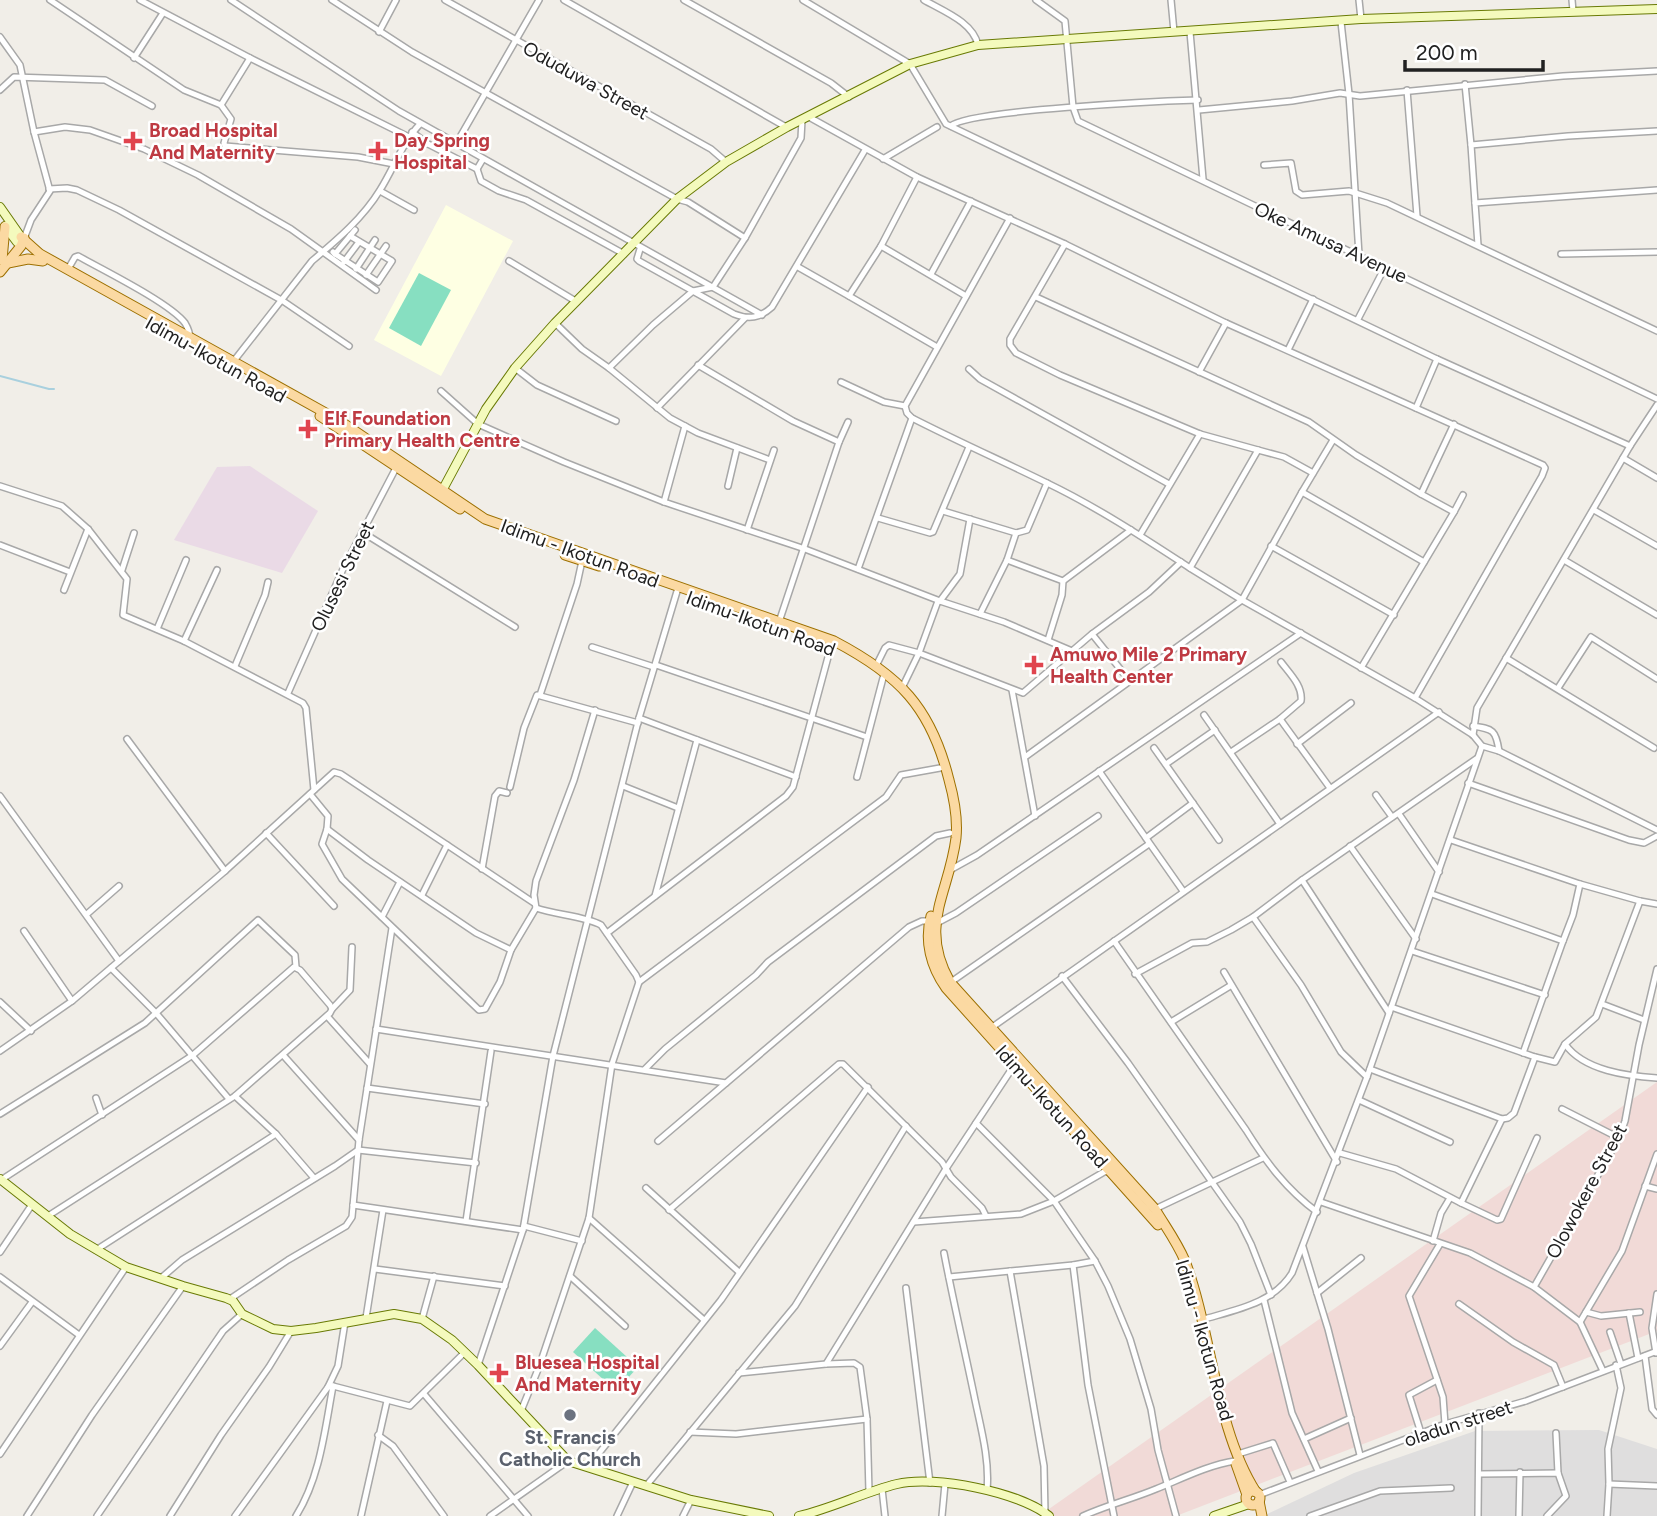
<svg xmlns="http://www.w3.org/2000/svg" width="1657" height="1516" viewBox="0 0 1657 1516" font-family="Figtree,sans-serif">
<rect width="100%" height="100%" fill="#f1eee8"/>
<polygon fill="#dfdede" points="1599,1430 1657,1449 1657,1516 1263,1516 1354,1473 1475,1431"/>
<polygon fill="#f1dad7" points="1657,1082 1657,1331 1176,1516 1039,1516"/>
<polygon fill="#eadae6" points="250,466 318,511 282,573 174,540 217,467"/>
<polygon fill="#feffe3" points="446,205 513,241 441,376 374,340"/>
<g fill="#87dfc1">
<polygon points="419,273 451,290 421,346 389,328"/>
<polygon points="595,1328 638,1367 616,1391 573,1352"/>
</g>
<g fill="none" stroke-linecap="round" stroke-linejoin="round">
<polyline stroke="#a9d0de" stroke-width="2" points="0,376 49,389 54,389"/>
<defs>
<g id="street">
<polyline points="50,0 184,90 221,105 231,119 224,143 225,146 358,157 394,164"/>
<polyline points="140,0 250,58 409,137"/>
<polyline points="231,0 399,111 762,315"/>
<polyline points="332,0 412,52 677,199 688,202 745,238"/>
<polyline points="445,0 711,149 726,162"/>
<polyline points="564,0 786,127"/>
<polyline points="684,0 831,83 849,97"/>
<polyline points="803,0 910,64 946,124 1437,359 1630,446 1657,405"/>
<path d="M924 0C943 11 973 22 978 45"/>
<polyline points="1036,0 1065,21 1073,107 1078,121 1657,399"/>
<polyline points="1171,0 1174,32"/>
<polyline points="1359,0 1361,19"/>
<polyline points="1572,0 1573,11"/>
<polyline points="1341,22 1349,94 1359,255"/>
<polyline points="379,32 396,0"/>
<polyline points="1190,32 1203,179"/>
<polyline points="0,37 20,65 34,132 50,191 31,220 25,236"/>
<polyline points="134,58 163,13"/>
<polyline points="1465,84 1471,145 1568,136 1657,131"/>
<polyline points="0,90 14,77 105,80 152,106"/>
<polyline points="1407,90 1417,216"/>
<polyline points="221,105 250,58"/>
<polyline points="1199,110 1292,101 1340,93 1360,96 1563,76 1657,71"/>
<polyline points="809,117 917,177 1065,244 1226,323 1543,465 1545,468 1542,476 1415,698"/>
<path d="M951 126C966 110 1164 101 1198 100"/>
<polyline points="34,132 65,127 90,130 144,149 198,175 291,229 376,290"/>
<polyline points="412,132 428,144 477,169 483,159"/>
<polyline points="456,144 539,0"/>
<polyline points="404,145 428,144"/>
<polyline points="1471,145 1475,203"/>
<polyline points="883,159 937,127"/>
<polyline points="1264,165 1291,163 1296,191 1302,195 1349,191 1387,203 1657,331"/>
<polyline points="477,169 481,181 499,191 526,200 624,254"/>
<polyline points="917,177 881,246 849,296 937,347"/>
<polyline points="49,189 67,188 77,190 119,210 283,301 349,346"/>
<polyline points="380,191 414,210"/>
<path d="M1010 218 905 406 907 413 912 418C957 441 1002 461 1047 483 1097 507 1144 538 1190 568"/>
<polyline points="1065,244 1010,339 1010,345 1016,353 1060,375 1200,434 1258,450 1190,568 1242,600 1415,698 1473,735 1482,746 1499,751 1657,830"/>
<polyline points="1478,245 1475,203 1657,190"/>
<polyline points="881,246 966,296"/>
<path d="M640 249 637 259 639 261 734 314C749 320 760 318 772 307L865 150"/>
<polyline points="333,252 335,254 355,230"/>
<polyline points="335,254 378,282 392,261 350,236"/>
<polyline points="1561,254 1657,252"/>
<polyline points="509,261 577,302"/>
<polyline points="344,262 359,242"/>
<polyline points="798,267 849,296"/>
<path d="M68 269 75 257 78 256C103 270 170 303 185 323 188 328 190 333 190 339"/>
<polyline points="356,269 375,240"/>
<polyline points="931,274 971,201"/>
<polyline points="366,275 386,246"/>
<polyline points="1036,297 1309,422 1356,455 1421,494"/>
<polyline points="1358,319 1385,267"/>
<polyline points="555,323 582,349 609,368 670,418 698,433 770,460"/>
<polyline points="1288,350 1313,299"/>
<path d="M233 362 312 261C337 240 363 218 380 190 394 168 402 143 420 124"/>
<polyline points="698,365 793,421 839,442"/>
<polyline points="515,368 537,385 616,421"/>
<polyline points="609,368 653,325 693,291 713,287 745,238 801,138 802,120"/>
<polyline points="969,369 980,379 1169,484"/>
<polyline points="1199,372 1226,323"/>
<polyline points="841,382 884,402 905,406"/>
<polyline points="441,391 478,424 564,462 664,502 805,549 940,601 1004,622 1072,651"/>
<polyline points="657,408 745,318"/>
<polyline points="1416,408 1437,359"/>
<polyline points="1258,450 1284,457 1313,473"/>
<polyline points="1623,458 1657,478"/>
<polyline points="0,486 62,506 88,529 127,579 123,615 184,641 303,703 306,708 314,790"/>
<polyline points="728,486 737,448"/>
<polyline points="1302,492 1424,562"/>
<polyline points="664,502 685,426"/>
<polyline points="1594,510 1657,546"/>
<polyline points="943,511 1016,533 1027,530 1047,483"/>
<polyline points="1454,512 1463,495"/>
<polyline points="878,518 930,533 933,532 969,447"/>
<polyline points="747,530 774,450"/>
<polyline points="362,532 515,627"/>
<polyline points="1140,535 1200,434"/>
<polyline points="0,545 70,572"/>
<polyline points="1271,546 1394,615"/>
<polyline points="1007,560 1063,581 1131,530"/>
<polyline points="1564,560 1657,615"/>
<polyline points="858,569 912,418"/>
<polyline points="122,570 134,533"/>
<polyline points="64,590 88,529"/>
<polyline points="940,601 960,574 970,519"/>
<polyline points="980,614 1007,560 1016,533"/>
<polyline points="779,622 839,442 848,422"/>
<polyline points="157,629 186,560"/>
<polyline points="1092,634 1129,680"/>
<polyline points="1048,640 1062,595 1063,581"/>
<polyline points="184,641 217,570"/>
<polyline points="592,647 654,667"/>
<polyline points="1506,658 1654,748"/>
<polyline points="656,665 867,737"/>
<polyline points="235,666 265,595 268,582"/>
<polyline points="876,666 885,648 889,645 919,653 1023,693 1092,634 1149,592 1181,562"/>
<polyline points="1361,668 1454,512 1421,494 1454,424"/>
<polyline points="902,688 919,653 938,601"/>
<polyline points="1558,688 1591,637 1657,679"/>
<polyline points="1012,690 1035,816"/>
<polyline points="288,693 343,569 397,466"/>
<polyline points="540,695 577,584 582,561"/>
<polyline points="1204,715 1280,824"/>
<polyline points="639,718 796,777"/>
<polyline points="1280,719 1330,788"/>
<path d="M1473 726C1493 729 1496 730 1499 751"/>
<polyline points="1473,735 1477,708 1630,446"/>
<polyline points="127,739 225,871"/>
<polyline points="1297,744 1351,703"/>
<polyline points="1154,748 1219,840"/>
<path d="M1231 752 1280 719 1301 701C1303 686 1290 674 1281 662"/>
<polyline points="1025,757 1242,600 1302,492 1333,440"/>
<polyline points="1166,764 1215,730"/>
<polyline points="1099,771 1183,891"/>
<polyline points="857,777 883,678"/>
<polyline points="1468,783 1629,840 1644,843 1657,836"/>
<polyline points="623,786 678,808"/>
<polyline points="510,787 524,728 537,695 638,723"/>
<polyline points="310,794 328,816 327,829 322,844 342,879 479,1010 485,1009 500,982 511,950 536,908"/>
<polyline points="1376,795 1392,817"/>
<polyline points="0,796 119,961"/>
<polyline points="1399,814 1439,872"/>
<polyline points="327,829 368,860 476,933 511,950"/>
<polyline points="266,833 334,906"/>
<polyline points="1146,838 1193,803"/>
<polyline points="1350,846 1416,939"/>
<polyline points="482,869 495,796 499,791 507,793"/>
<polyline points="950,870 977,855 1301,633"/>
<polyline points="1432,894 1563,941 1573,915 1580,884 1451,840"/>
<polyline points="422,895 447,845"/>
<polyline points="655,896 697,740"/>
<polyline points="1640,901 1657,904"/>
<polyline points="87,914 119,886"/>
<polyline points="382,917 400,882"/>
<polyline points="1253,917 1301,985 1341,1052 1367,1077"/>
<polyline points="935,924 956,913 1098,816"/>
<polyline points="24,931 72,1001"/>
<polyline points="607,933 786,796 793,787 831,646"/>
<path d="M1114 941 1246 1130C1266 1162 1286 1189 1317 1212"/>
<polyline points="1412,951 1545,995"/>
<polyline points="111,968 156,1013 229,1099"/>
<polyline points="1224,972 1337,1162"/>
<polyline points="1135,974 1192,943 1207,942 1231,930 1253,917 1302,880"/>
<polyline points="1062,976 1128,1063 1240,1222 1251,1244 1271,1295"/>
<polyline points="639,982 886,797 901,775 940,768"/>
<polyline points="951,982 1149,844"/>
<polyline points="0,1002 31,1031"/>
<polyline points="1602,1004 1644,1020"/>
<polyline points="1391,1007 1535,1057 1555,1062 1565,1044 1596,1017 1640,901 1580,884"/>
<polyline points="332,1009 350,990 352,947"/>
<polyline points="1389,1013 1302,880 1476,759"/>
<polyline points="327,1016 370,1064"/>
<polyline points="1171,1022 1230,986"/>
<polyline points="991,1028 1439,712"/>
<polyline points="376,1029 726,1083"/>
<path d="M1565 1044C1584 1071 1628 1076 1657 1078"/>
<polyline points="0,1051 72,1001 225,871 334,772 341,774 534,903"/>
<polyline points="1523,1053 1563,941"/>
<polyline points="283,1055 359,1140"/>
<polyline points="645,1069 665,1049 756,975 768,962 936,836 950,833"/>
<polyline points="1370,1069 1502,1119 1508,1118 1514,1113 1535,1057"/>
<polyline points="367,1088 485,1104"/>
<polyline points="235,1096 276,1134 314,1178"/>
<polyline points="96,1098 102,1115"/>
<polyline points="1359,1100 1450,1142"/>
<polyline points="1562,1109 1619,1138"/>
<polyline points="0,1114 145,1023 258,920 295,955 296,967"/>
<polyline points="976,1123 1054,1201 1095,1261 1108,1286 1130,1339 1151,1409 1158,1450 1176,1516"/>
<polyline points="658,1141 909,927 922,921 929,921"/>
<polyline points="1340,1153 1396,1169 1461,1203 1502,1119"/>
<polyline points="1,1180 193,1055 294,967 300,970 330,1005 332,1009 330,1013 235,1096 48,1216"/>
<polyline points="1645,1186 1657,1189"/>
<polyline points="646,1188 739,1272"/>
<polyline points="1321,1202 1470,1253 1534,1287 1580,1322 1603,1371"/>
<polyline points="1461,1203 1497,1220 1501,1219 1537,1138"/>
<polyline points="353,1205 523,1230"/>
<polyline points="1155,1209 1263,1158"/>
<polyline points="669,1210 839,1064 843,1064 942,1162 951,1177 982,1208 986,1216"/>
<polyline points="589,1218 704,1320"/>
<polyline points="466,1221 491,1051"/>
<polyline points="914,1222 1021,1214 1054,1201 1104,1172 1110,1171"/>
<polyline points="524,1226 582,1241"/>
<polyline points="1433,1241 1441,1213 1450,1198"/>
<polyline points="1440,1244 1409,1296 1443,1397 1445,1424"/>
<polyline points="1303,1247 1328,1329 1360,1455"/>
<polyline points="96,1250 276,1134"/>
<polyline points="0,1252 31,1206"/>
<path d="M944 1253C953 1300 964 1347 974 1395 980 1425 990 1459 987 1490"/>
<polyline points="1073,1265 1088,1385 1114,1516"/>
<polyline points="375,1269 505,1286"/>
<polyline points="1010,1271 1044,1466 1045,1513"/>
<polyline points="570,1276 625,1326"/>
<polyline points="0,1277 79,1335"/>
<polyline points="949,1277 1073,1265 1095,1261"/>
<polyline points="160,1279 182,1260 335,1166 358,1150 476,1163"/>
<polyline points="1534,1287 1619,1138 1625,1121 1639,1045 1657,969"/>
<polyline points="906,1288 930,1483"/>
<polyline points="1317,1293 1361,1258"/>
<polyline points="230,1299 288,1260 346,1226 352,1217 359,1140 392,928"/>
<polyline points="1264,1300 1292,1413 1318,1471"/>
<polyline points="1459,1304 1513,1342 1554,1365 1563,1387"/>
<polyline points="1586,1312 1601,1316 1640,1312"/>
<polyline points="1629,1313 1638,1358"/>
<polyline points="366,1318 383,1210"/>
<polyline points="422,1319 434,1276"/>
<path d="M1201 1320C1234 1310 1273 1304 1292 1273L1367 1077 1482 746"/>
<polyline points="1580,1322 1622,1251 1657,1154"/>
<polyline points="1610,1332 1621,1364"/>
<polyline points="0,1346 32,1302"/>
<polyline points="1656,1353 1652,1328 1657,1294"/>
<polyline points="1645,1356 1652,1409 1657,1415"/>
<polyline points="826,1364 854,1363 860,1367 867,1419 869,1492"/>
<polyline points="478,1365 523,1230 553,1056 639,718 678,588"/>
<polyline points="739,1373 826,1364 947,1167 1015,1064"/>
<polyline points="333,1386 410,1406 464,1353"/>
<polyline points="424,1394 528,1516"/>
<path d="M521 1411 539 1367 589 1218 612 1064 639 982 636 975 601 925C585 916 556 915 536 908L534 895 536 881 574 780 595 710"/>
<polyline points="690,1432 736,1434 867,1419"/>
<polyline points="1421,1433 1409,1395 1437,1380"/>
<polyline points="1556,1433 1558,1473"/>
<polyline points="378,1435 393,1446 444,1516"/>
<polyline points="1304,1439 1351,1418"/>
<polyline points="0,1454 126,1267"/>
<polyline points="1238,1454 1273,1443 1290,1482"/>
<polyline points="588,1467 721,1300 868,1087"/>
<polyline points="1479,1474 1558,1473 1566,1496 1547,1516"/>
<polyline points="1609,1484 1657,1486"/>
<polyline points="646,1486 795,1306 906,1126"/>
<polyline points="882,1489 885,1516"/>
<polyline points="1259,1495 1445,1424 1526,1401 1657,1351"/>
<polyline points="27,1516 92,1415 183,1286"/>
<polyline points="97,1516 223,1331 242,1314"/>
<polyline points="170,1516 221,1435 269,1367 291,1331"/>
<polyline points="235,1516 328,1387"/>
<path d="M296 1516C320 1478 325 1429 333 1386L328 1387 338 1366 345 1322"/>
<polyline points="361,1516 387,1401"/>
<polyline points="490,1516 568,1461"/>
<polyline points="617,1516 633,1482"/>
<polyline points="683,1516 691,1500"/>
<polyline points="942,1516 945,1484"/>
<path d="M1083 1516C1107 1505 1132 1499 1156 1489 1181 1479 1208 1465 1235 1461"/>
<polyline points="1310,1516 1380,1491 1451,1488"/>
<polyline points="1478,1516 1479,1413"/>
<polyline points="1519,1516 1520,1472"/>
<polyline points="1607,1516 1609,1484 1608,1449 1621,1388 1616,1365"/>
</g>
<g id="secondary">
<polyline points="0,207 21,237"/>
<polyline points="5,226 17,242"/>
<polyline points="443,489 486,409 515,368 555,323 677,199 726,162 787,127 910,64 978,45 1361,19 1657,9"/>
<polyline points="0,1179 70,1234 126,1267 183,1286 226,1298 233,1301 242,1314 273,1329 291,1331 316,1328 394,1314 422,1319 452,1340 478,1365 568,1461 691,1500 769,1516"/>
<path d="M799 1516C833 1508 864 1492 897 1484 935 1475 1019 1492 1049 1516"/>
<polyline points="1214,1516 1249,1504"/>
</g>
<g id="primary">
<path d="M21 237 40 254 340 421 485 519 834 641C899 675 931 707 949 780 954 798 958 818 956 838 949 894 918 925 950 982L1155 1209C1165 1226 1177 1242 1185 1261 1212 1332 1215 1428 1256 1492"/>
<polyline points="2,260 5,227"/>
<polyline points="8,263 28,259 43,261"/>
<polyline points="0,272 21,246 24,238"/>
<polyline points="320,416 460,509"/>
<polyline points="565,555 599,566"/>
<path d="M931 916C924 941 931 967 946 988L1158 1225"/>
<polyline points="1236,1464 1247,1495"/>
<circle cx="1253" cy="1498" r="7"/>
<polyline points="1259,1501 1262,1516"/>
</g>
</defs>
<use href="#street" stroke="#a8a8a8" stroke-width="8"/>
<use href="#secondary" stroke="#697a05" stroke-width="10"/>
<use href="#primary" stroke="#9d7001" stroke-width="11"/>
<use href="#street" stroke="#fff" stroke-width="5"/>
<use href="#secondary" stroke="#f4fabd" stroke-width="8"/>
<use href="#primary" stroke="#fbd9a2" stroke-width="9"/>
</g>
<g fill="#e0444e" stroke="#fff" stroke-width="2.5">
<path d="M129.5 130.5h7v7h7v7h-7v7h-7v-7h-7v-7h7z"/>
<path d="M374.5 140.5h7v7h7v7h-7v7h-7v-7h-7v-7h7z"/>
<path d="M304.5 418.5h7v7h7v7h-7v7h-7v-7h-7v-7h7z"/>
<path d="M1030.5 654.5h7v7h7v7h-7v7h-7v-7h-7v-7h7z"/>
<path d="M495.5 1362.5h7v7h7v7h-7v7h-7v-7h-7v-7h7z"/>
</g>
<circle fill="#6b7280" stroke="#fff" stroke-width="2.5" cx="570" cy="1415" r="7"/>
<g text-anchor="middle" stroke-width="5" stroke-linejoin="round" paint-order="stroke">
<g font-size="19" fill="#212121" stroke="#fff">
<text transform="translate(586 80) rotate(29)" y="7">Oduduwa Street</text>
<text transform="translate(1331 242) rotate(25)" y="7">Oke Amusa Avenue</text>
<text transform="translate(216 359) rotate(29)" y="7">Idimu-Ikotun Road</text>
<text transform="translate(580 553) rotate(20)" y="7">Idimu - Ikotun Road</text>
<text transform="translate(342 576) rotate(-64)" y="7">Olusesi Street</text>
<text transform="translate(761 623) rotate(20)" y="7">Idimu-Ikotun Road</text>
<text transform="translate(1052 1106) rotate(48)" y="7">Idimu-Ikotun Road</text>
<text transform="translate(1586 1191) rotate(-62)" y="7">Olowokere Street</text>
<text transform="translate(1205 1340) rotate(74)" y="7">Idimu - Ikotun Road</text>
<text transform="translate(1458 1423) rotate(-18)" y="7">oladun street</text>
</g>
<g font-size="19" font-weight="bold" fill="#be3a42" stroke="#fff" text-anchor="start">
<text x="149" y="137">Broad Hospital<tspan x="149" dy="22">And Maternity</tspan></text>
<text x="394" y="147">Day Spring<tspan x="394" dy="22">Hospital</tspan></text>
<text x="324" y="425">Elf Foundation<tspan x="324" dy="22">Primary Health Centre</tspan></text>
<text x="1050" y="661">Amuwo Mile 2 Primary<tspan x="1050" dy="22">Health Center</tspan></text>
<text x="515" y="1369">Bluesea Hospital<tspan x="515" dy="22">And Maternity</tspan></text>
</g>
<g font-size="19" font-weight="bold" fill="#5b616d" stroke="#fff">
<text x="570" y="1444">St. Francis<tspan x="570" dy="22">Catholic Church</tspan></text>
</g>
</g>
<path d="M1405 60v10h138v-10" fill="none" stroke="#212121" stroke-width="3.5"/>
<text x="1416" y="60" font-size="21" fill="#212121" stroke="#ffffff" stroke-width="5" paint-order="stroke">200 m</text>
</svg>
